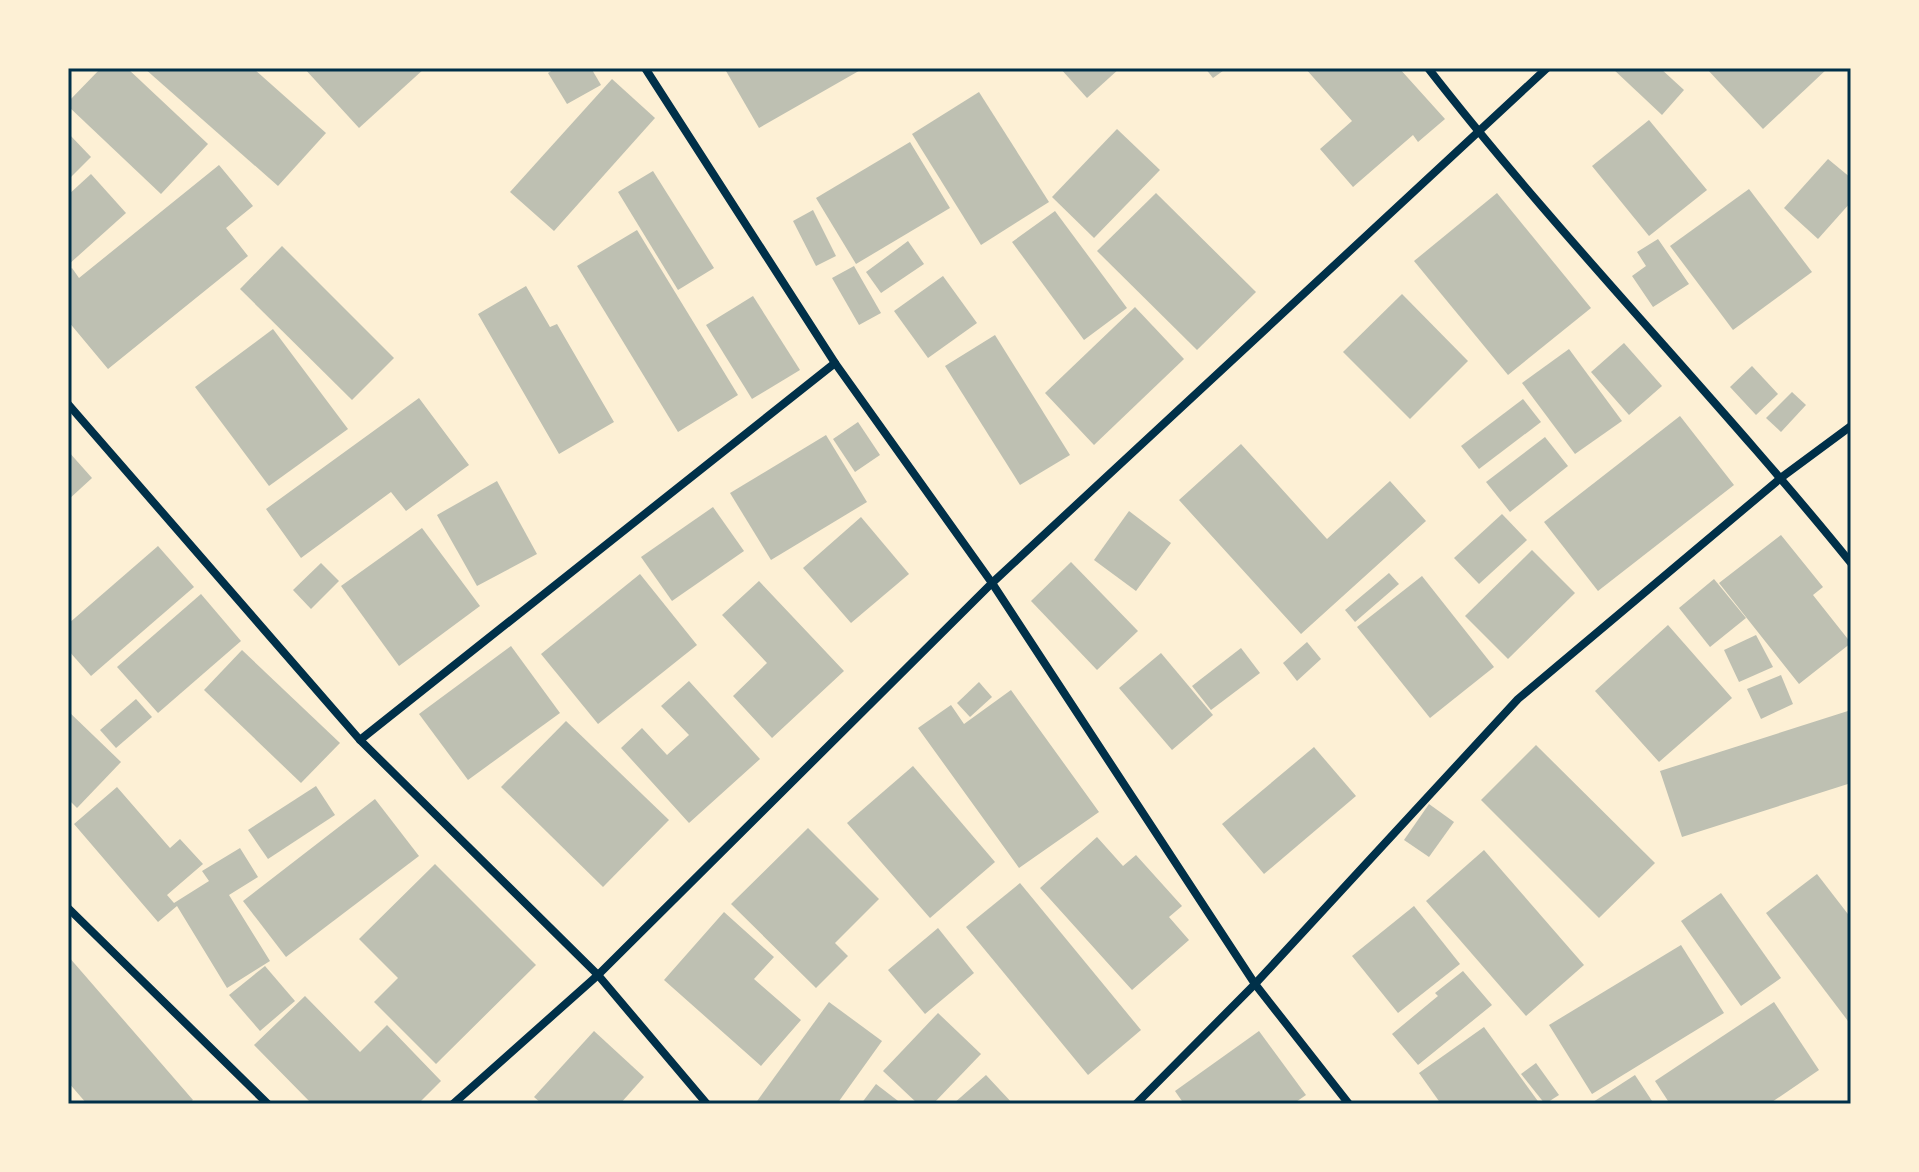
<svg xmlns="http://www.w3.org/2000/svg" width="1919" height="1172" viewBox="0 0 1919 1172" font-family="Jost,sans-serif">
<rect width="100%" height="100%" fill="#fdf0d5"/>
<g fill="#bec0b2">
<polygon points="101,68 127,68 208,144 161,194 68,106 68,102"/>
<polygon points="144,68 253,68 326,133 278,186"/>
<polygon points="304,68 425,68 359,128"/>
<polygon points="556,68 591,68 601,85 567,104 548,73"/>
<polygon points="731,68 864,68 759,128 726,71"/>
<polygon points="1060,68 1120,68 1087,98"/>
<polygon points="1205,68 1227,68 1213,78"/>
<polygon points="1305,68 1399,68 1445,119 1418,142 1413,135 1353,187 1320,149 1352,121"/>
<polygon points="1612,68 1660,68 1684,90 1662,115"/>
<polygon points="1706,68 1828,68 1763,129"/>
<polygon points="612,79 655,118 554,231 510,192"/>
<polygon points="979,92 1049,202 981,245 912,134"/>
<polygon points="1649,120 1707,190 1649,236 1592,166"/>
<polygon points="1117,129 1160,170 1094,238 1052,197"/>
<polygon points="68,133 91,157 68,180"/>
<polygon points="910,142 950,208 856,264 816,198"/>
<polygon points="1828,159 1851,178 1851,202 1818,239 1784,208"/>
<polygon points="219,165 253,206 226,228 248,256 108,369 68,321 68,271 72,268 79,278"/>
<polygon points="653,171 714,268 678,290 618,192"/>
<polygon points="91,174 126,213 68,265 68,195"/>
<polygon points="1749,189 1812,272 1733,330 1670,246"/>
<polygon points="1156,193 1256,292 1197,350 1097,251"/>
<polygon points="1497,193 1591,308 1508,375 1414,261"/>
<polygon points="813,210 836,256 816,266 793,221"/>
<polygon points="1055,211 1127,308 1084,340 1012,242"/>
<polygon points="637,230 738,395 678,432 577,266"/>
<polygon points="1658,239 1689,284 1653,307 1632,276 1646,266 1637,252"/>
<polygon points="908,241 924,264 881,293 866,272"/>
<polygon points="282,246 394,358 352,400 240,289"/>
<polygon points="854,266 881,313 859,325 832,278"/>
<polygon points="943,276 977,323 928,358 894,311"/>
<polygon points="526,286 550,327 557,324 614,422 559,454 478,314"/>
<polygon points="1402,294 1468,361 1410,419 1343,352"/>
<polygon points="753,296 800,370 752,399 706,325"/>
<polygon points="1135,307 1184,359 1094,445 1045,393"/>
<polygon points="273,329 348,429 269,486 195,387"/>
<polygon points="995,335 1070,455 1020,485 945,366"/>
<polygon points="1624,343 1662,386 1629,415 1591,372"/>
<polygon points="1569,349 1622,421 1575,454 1522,383"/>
<polygon points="1752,366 1778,394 1756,415 1730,387"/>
<polygon points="1792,392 1806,405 1781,432 1766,418"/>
<polygon points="419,398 469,465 406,511 391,492 301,558 266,509"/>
<polygon points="1523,399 1541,422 1479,469 1461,446"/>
<polygon points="1680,416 1734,485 1598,591 1544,522"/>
<polygon points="858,422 880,455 855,472 833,439"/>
<polygon points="826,435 867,502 771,560 730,493"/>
<polygon points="1545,437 1568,466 1510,512 1486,482"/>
<polygon points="1241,444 1327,539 1390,481 1426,521 1301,634 1179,500"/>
<polygon points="68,451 92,478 68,500"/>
<polygon points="497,481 537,554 477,586 437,515"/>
<polygon points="713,507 744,551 672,601 641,557"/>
<polygon points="1129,511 1171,543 1136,591 1094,560"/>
<polygon points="1502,514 1527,540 1479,584 1454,558"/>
<polygon points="861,517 909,574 851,623 803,568"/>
<polygon points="422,528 480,606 399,666 341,586"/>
<polygon points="1781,535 1823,587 1813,595 1851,643 1799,684 1719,583"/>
<polygon points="158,546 194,587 91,676 68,650 68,624"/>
<polygon points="1532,550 1575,593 1508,659 1465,616"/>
<polygon points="1071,562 1138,631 1097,670 1031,601"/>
<polygon points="321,563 339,581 311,609 293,590"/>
<polygon points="1389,573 1399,584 1355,622 1345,610"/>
<polygon points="640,574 697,645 598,724 541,654"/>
<polygon points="1422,576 1494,667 1430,718 1357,627"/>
<polygon points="1714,579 1746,618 1710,647 1679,608"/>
<polygon points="759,581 844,671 772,738 733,696 767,663 722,615"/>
<polygon points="201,594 241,641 158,713 117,667"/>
<polygon points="1668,625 1732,698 1659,762 1595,691"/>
<polygon points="1756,635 1773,667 1739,682 1724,650"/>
<polygon points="1307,642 1321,659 1297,681 1283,663"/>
<polygon points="511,646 560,713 468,780 419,714"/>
<polygon points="1241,648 1260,673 1211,710 1192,686"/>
<polygon points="242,650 340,743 301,783 204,690"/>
<polygon points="1161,653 1213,715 1172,750 1119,688"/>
<polygon points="1781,675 1793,704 1761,719 1747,689"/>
<polygon points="689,681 760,759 689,823 621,748 642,728 667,755 689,735 661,706"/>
<polygon points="979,682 992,697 970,717 957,703"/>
<polygon points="1011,690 1099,812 1019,868 918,728 951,705 964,724"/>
<polygon points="136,699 152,717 116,748 100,730"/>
<polygon points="1851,710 1851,783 1682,837 1660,771"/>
<polygon points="68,711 121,762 77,808 68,799"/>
<polygon points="566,721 669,820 603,887 501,787"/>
<polygon points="1536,745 1655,863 1599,918 1481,800"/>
<polygon points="1314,747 1356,796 1264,874 1222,824"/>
<polygon points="913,766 995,862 930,918 847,823"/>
<polygon points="316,786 335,815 268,859 248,830"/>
<polygon points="117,787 170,848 180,839 203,864 167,895 174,903 209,881 202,871 240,848 258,877 229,895 270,961 227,988 177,906 158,922 74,824"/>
<polygon points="375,799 419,856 286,957 243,901"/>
<polygon points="1429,804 1454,822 1429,857 1404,840"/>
<polygon points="808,828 879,899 835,943 848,956 816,988 731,904"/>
<polygon points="1097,837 1123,866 1136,855 1182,906 1169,917 1189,940 1132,990 1040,888"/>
<polygon points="1484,850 1584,965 1526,1016 1426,901"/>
<polygon points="435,864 536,965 436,1064 374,1002 398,978 359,939"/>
<polygon points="1817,874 1851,918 1851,1025 1766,913"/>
<polygon points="1020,883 1141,1030 1088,1075 966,927"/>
<polygon points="1721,893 1781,978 1741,1006 1681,921"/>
<polygon points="1414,906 1460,964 1398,1013 1352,956"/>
<polygon points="724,912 774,957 754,979 801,1020 761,1066 664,980"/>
<polygon points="938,928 974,973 925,1014 888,970"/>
<polygon points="1681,945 1724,1013 1592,1094 1549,1025"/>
<polygon points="68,956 193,1100 188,1104 87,1104 68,1082"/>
<polygon points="265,966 295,1001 260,1031 229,995"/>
<polygon points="1463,971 1492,1005 1418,1065 1392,1034 1438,996 1435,993"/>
<polygon points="305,996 360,1052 387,1025 441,1081 418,1104 312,1104 254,1045"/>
<polygon points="829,1002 882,1041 837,1104 755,1104"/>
<polygon points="1774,1002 1819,1070 1769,1104 1670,1104 1655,1081"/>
<polygon points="938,1013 981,1054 933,1104 918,1104 883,1071"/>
<polygon points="1484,1027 1540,1104 1441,1104 1419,1073"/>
<polygon points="594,1031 644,1077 620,1104 542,1104 534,1097"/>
<polygon points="1259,1031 1306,1095 1293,1104 1184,1104 1175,1091"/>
<polygon points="1536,1063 1559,1095 1545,1104 1521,1074"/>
<polygon points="986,1075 1013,1104 953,1104"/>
<polygon points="1635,1075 1654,1104 1590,1104"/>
<polygon points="876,1084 902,1104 861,1104"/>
</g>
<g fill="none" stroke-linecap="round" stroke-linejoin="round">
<g stroke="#003049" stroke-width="8">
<polyline points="645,68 835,363 992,583 1255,984 1349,1104"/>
<path d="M1428 68C1561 239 1714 394 1851 563"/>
<polyline points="68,404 360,740 598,975 707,1104"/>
<polyline points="360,740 835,363"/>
<polyline points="68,908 268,1104"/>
<polyline points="453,1104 598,975 992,583 1547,68"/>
<polyline points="1136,1104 1255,984 1518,699 1782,477 1851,426"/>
</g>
</g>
<rect width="1919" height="1172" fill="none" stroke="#fdf0d5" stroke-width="140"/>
<rect x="70" y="70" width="1779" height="1032" fill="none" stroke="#003049" stroke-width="3"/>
</svg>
